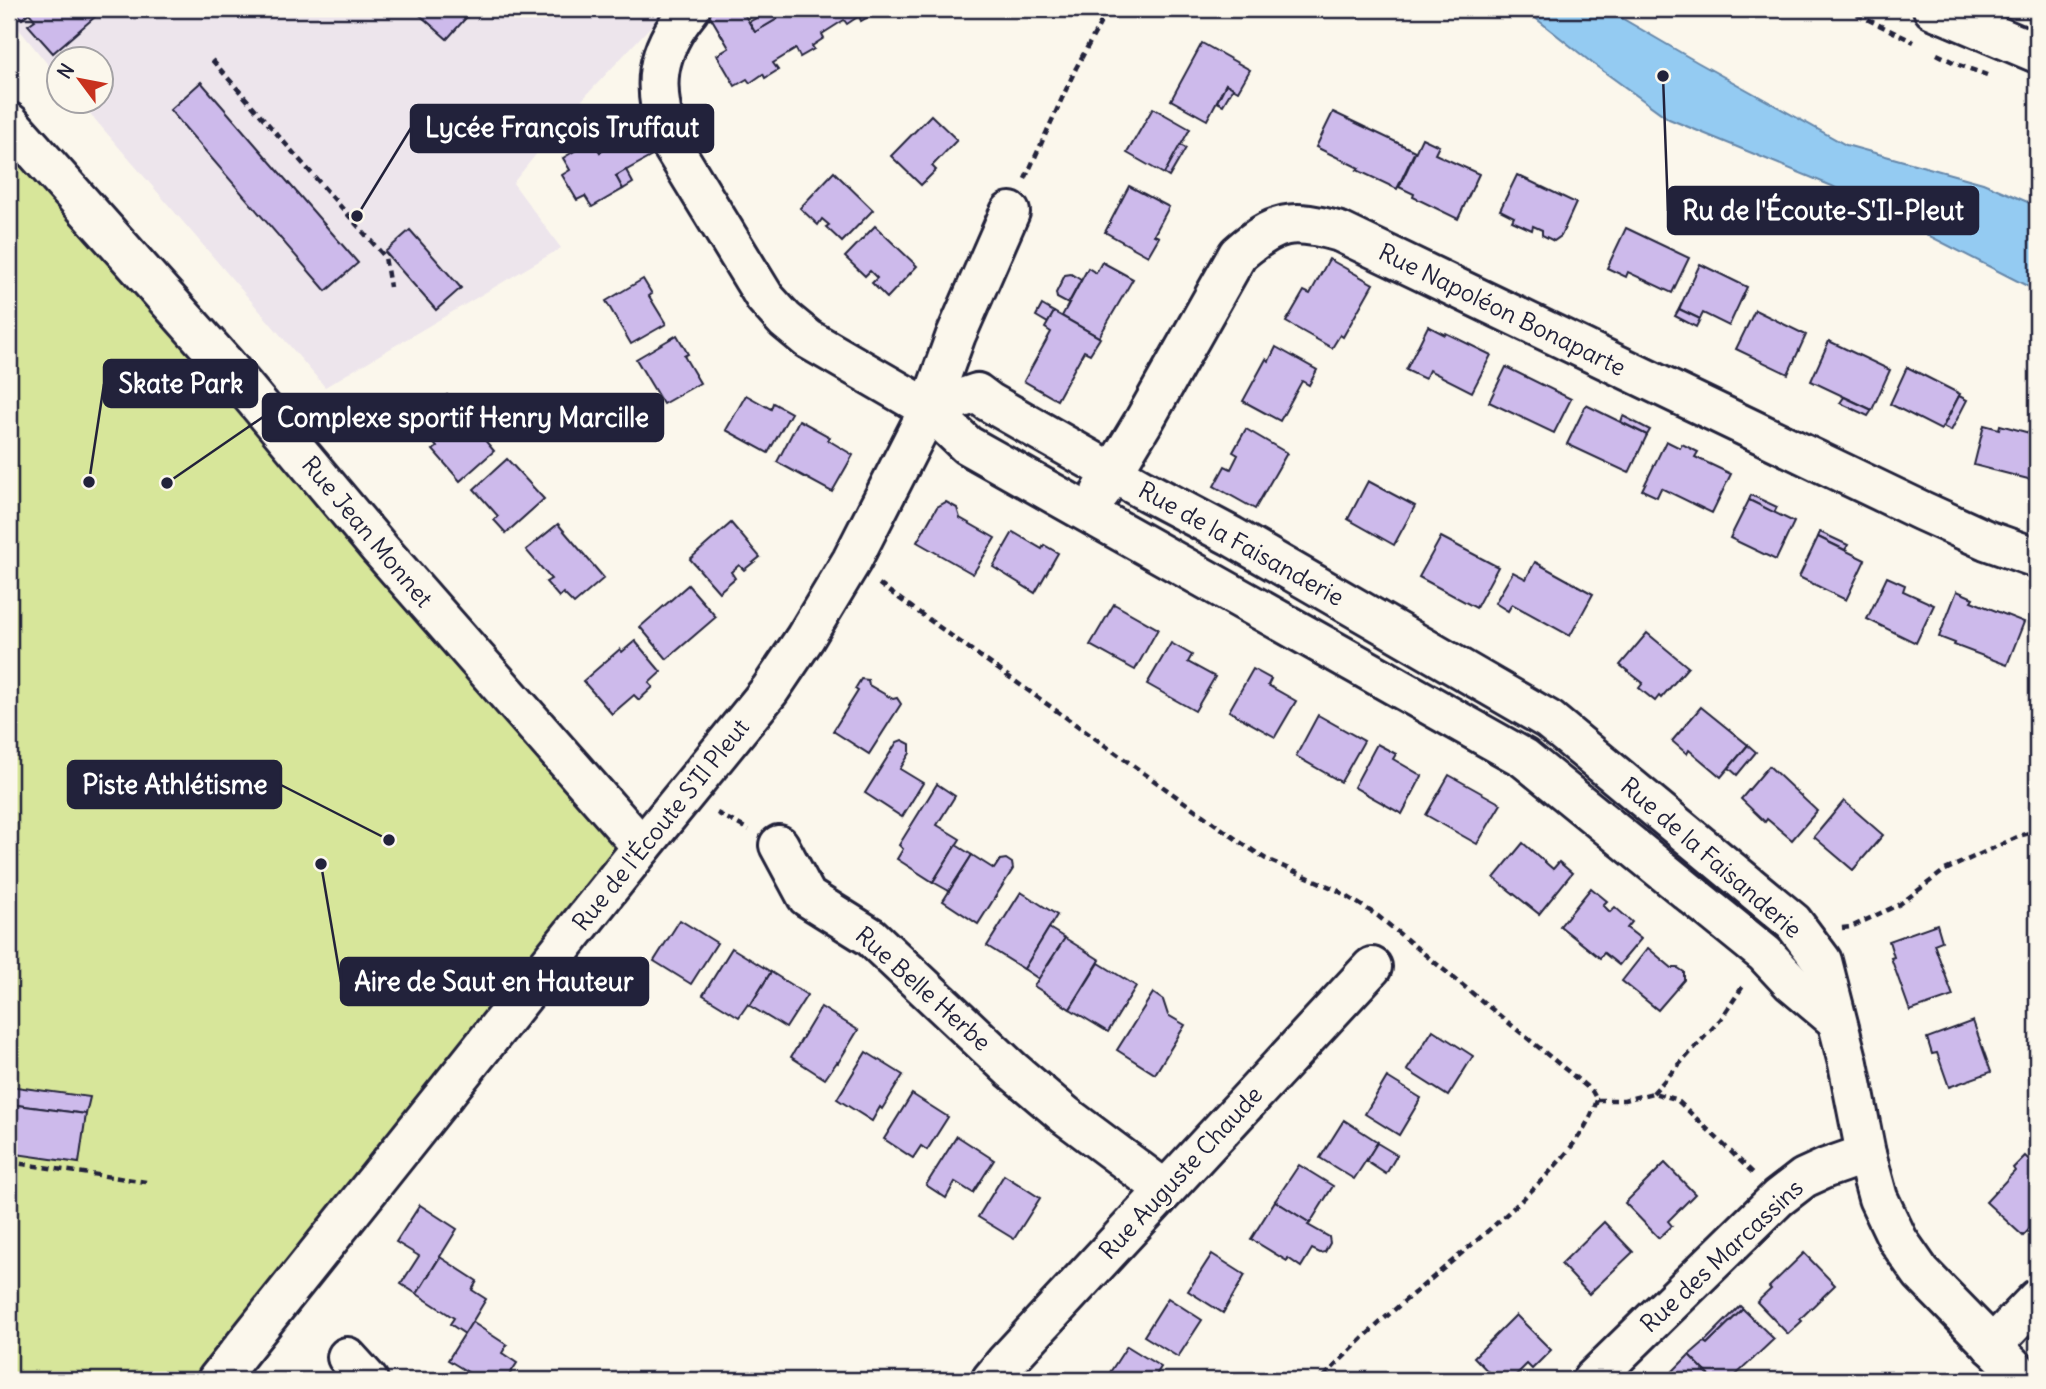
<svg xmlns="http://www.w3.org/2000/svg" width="2046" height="1389" viewBox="0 0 2046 1389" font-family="Delius,sans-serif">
<rect width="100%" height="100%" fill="#fbf7ec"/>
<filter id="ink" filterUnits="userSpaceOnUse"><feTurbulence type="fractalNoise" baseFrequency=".0143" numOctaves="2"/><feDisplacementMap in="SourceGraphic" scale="14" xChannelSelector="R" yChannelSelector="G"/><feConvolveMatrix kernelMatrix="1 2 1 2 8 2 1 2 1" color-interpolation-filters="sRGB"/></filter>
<g filter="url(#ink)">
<polygon fill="#ede5ec" points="9,9 667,9 566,117 513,183 561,248 325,387 80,102 102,102 102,60 60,60 59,78 9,17"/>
<polygon fill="#d7e69a" stroke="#7c846a" stroke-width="2" points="9,118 642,848 217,1380 9,1380"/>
<polygon fill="#94cbf2" stroke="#6687a9" stroke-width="2" points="1524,9 1606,9 1697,62 1846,145 1983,183 2037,206 2037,291 1832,186 1669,119 1592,63"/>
<g fill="#cdbaeb" stroke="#22223b" stroke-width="2">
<polygon points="14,9 104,9 53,53 28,25 35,20 29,13 22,19"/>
<polygon points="413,9 474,9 447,39"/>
<polygon points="717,9 741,9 755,32 777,19 771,9 874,9 876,12 861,21 859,16 847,24 844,20 822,34 824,38 812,46 814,49 800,57 796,49 773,63 778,70 765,78 763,74 750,83 747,79 735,86 717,55 729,48 709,14"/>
<polygon points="772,9 777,19 755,32 749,22"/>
<polygon points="1202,43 1250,70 1238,91 1226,84 1207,120 1171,100"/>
<polygon points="201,82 358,263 326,291 170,110"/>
<polygon points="1226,84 1233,88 1223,105 1217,102"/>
<polygon points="1153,108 1190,129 1164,174 1127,153"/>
<polygon points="1333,112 1415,151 1397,189 1357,170 1359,168 1316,147"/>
<polygon points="931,115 957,140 932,166 936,170 921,185 891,156"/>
<polygon points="636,130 652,156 616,176 623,189 592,207 585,196 577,200 562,175 570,170 563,158 593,140 600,152"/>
<polygon points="603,134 610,146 600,152 593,140"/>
<polygon points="1422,138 1439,146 1435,154 1479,174 1458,219 1413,197 1414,194 1399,187"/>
<polygon points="1180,145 1186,148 1169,177 1164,174"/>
<polygon points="626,170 633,183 623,189 616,176"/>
<polygon points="834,172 873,210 842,242 826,227 829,225 822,219 818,225 800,208"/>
<polygon points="1517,175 1576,203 1561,236 1554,241 1542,235 1542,230 1533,226 1532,230 1512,221 1514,217 1500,210"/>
<polygon points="1129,186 1169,207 1154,235 1159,237 1148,256 1105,232"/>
<polygon points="875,226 917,266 887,298 872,283 877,278 870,271 865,276 845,257"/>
<polygon points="1626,228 1689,258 1672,293 1628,272 1626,277 1607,268"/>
<polygon points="410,230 461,288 436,310 385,252"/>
<polygon points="1329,259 1373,284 1343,337 1340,335 1332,348 1286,322 1304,291 1310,294"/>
<polygon points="1102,262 1133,279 1099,337 1062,316 1088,268 1096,273"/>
<polygon points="1700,264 1747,287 1729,326 1703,313 1700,319 1679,309"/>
<polygon points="1071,274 1081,280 1068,304 1057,298 1056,293 1065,275"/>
<polygon points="643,279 652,294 649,296 666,324 631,344 606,301"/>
<polygon points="1042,305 1054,312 1048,323 1036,316"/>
<polygon points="1679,309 1700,319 1696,327 1675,316"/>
<polygon points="1755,310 1806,335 1788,374 1736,349"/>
<polygon points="1054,312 1100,338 1090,354 1084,351 1057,400 1024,381 1051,332 1045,328"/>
<polygon points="1428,326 1445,335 1446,333 1491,355 1472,392 1429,370 1425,379 1406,370"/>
<polygon points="677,335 688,354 684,356 700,383 663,404 636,359"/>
<polygon points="1829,341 1890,370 1872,410 1811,381"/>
<polygon points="1276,347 1317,370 1309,385 1302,381 1280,421 1243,401 1266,359 1269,361"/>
<polygon points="1506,367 1571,399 1554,433 1489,402"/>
<polygon points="1907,367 1960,394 1941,430 1890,404"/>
<polygon points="447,395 494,451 460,481 433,450 437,447 416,422"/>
<polygon points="746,395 771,409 773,403 791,413 768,453 726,430"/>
<polygon points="1959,396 1967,400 1951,431 1943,427"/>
<polygon points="1844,397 1872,410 1868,416 1840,403"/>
<polygon points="1586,405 1647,435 1629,473 1567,444"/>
<polygon points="1623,416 1650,430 1647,435 1621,422"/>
<polygon points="799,420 830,437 828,440 853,455 832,492 777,462"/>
<polygon points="1984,425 1999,429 2000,425 2037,435 2037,459 2032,480 1974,465"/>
<polygon points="1246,429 1287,453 1255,509 1214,486 1225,466 1231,469 1238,455 1233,452"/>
<polygon points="1666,441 1680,448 1682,444 1698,452 1695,457 1731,474 1712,513 1661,488 1657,497 1642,490"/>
<polygon points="507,459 544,499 506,533 494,520 498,516 474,489"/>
<polygon points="1368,481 1415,506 1394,545 1348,519"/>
<polygon points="1751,495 1777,507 1774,513 1749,500"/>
<polygon points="1749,500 1794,522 1776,560 1730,538"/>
<polygon points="946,502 957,508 960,518 995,538 973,574 917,542 937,507"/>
<polygon points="731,523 760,557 744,570 739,565 731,572 735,578 719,592 690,559"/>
<polygon points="558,524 604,578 574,604 563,593 559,597 546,582 551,579 526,550"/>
<polygon points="1013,532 1042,549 1044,545 1058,553 1035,593 993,567"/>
<polygon points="1820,532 1848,545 1845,550 1818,537"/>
<polygon points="1441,537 1498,567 1476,608 1419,577"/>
<polygon points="1818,537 1865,560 1846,600 1799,577"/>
<polygon points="1535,562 1593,594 1570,636 1512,604 1508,611 1495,603 1513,572 1526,579"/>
<polygon points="1887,577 1905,585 1903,591 1934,605 1916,643 1867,619"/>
<polygon points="688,585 716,617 667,659 640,627"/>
<polygon points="1957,591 1973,598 1971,601 2024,622 2007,665 1954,645 1955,643 1939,637"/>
<polygon points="1114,604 1158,629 1135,670 1090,645"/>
<polygon points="1647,633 1688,667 1661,698 1659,696 1655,701 1639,688 1643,683 1620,665"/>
<polygon points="635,641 661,672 649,683 653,687 639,700 634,695 612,714 583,681 620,649 622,652"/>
<polygon points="1171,643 1192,655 1188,662 1215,677 1195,711 1147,684"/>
<polygon points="1253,669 1271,679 1268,685 1296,701 1275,737 1229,711"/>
<polygon points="861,679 868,680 869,685 893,699 897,698 901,704 869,754 833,731 858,691 855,689"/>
<polygon points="1701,707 1748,745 1721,777 1689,750 1687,754 1672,741"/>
<polygon points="1318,715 1364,741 1341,782 1296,756"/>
<polygon points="902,740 910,744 910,753 900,769 923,783 902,817 865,793 897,742"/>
<polygon points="1377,744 1396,754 1393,759 1422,776 1402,814 1354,787"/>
<polygon points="1748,745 1756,752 1737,775 1729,768"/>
<polygon points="1769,766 1817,811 1792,840 1767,819 1765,822 1741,799"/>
<polygon points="1449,775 1501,804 1477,844 1426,815"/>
<polygon points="937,784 955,796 937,825 960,839 933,882 897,859 903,849 899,845"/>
<polygon points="1844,801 1883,835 1853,870 1814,837"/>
<polygon points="1523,843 1553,869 1559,862 1572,873 1539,914 1494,878"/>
<polygon points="956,845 972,855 949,891 933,882"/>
<polygon points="972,855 994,869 1000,860 1006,859 1012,863 1013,869 978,924 943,901"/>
<polygon points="1591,888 1607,901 1603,905 1610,912 1615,907 1632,922 1627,928 1641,939 1619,965 1604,953 1600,958 1560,926"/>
<polygon points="1021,892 1057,915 1024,969 987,946"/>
<polygon points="680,920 717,943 691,984 654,961"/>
<polygon points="1937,924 1942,941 1934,944 1953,996 1910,1011 1891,958 1894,957 1889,941"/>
<polygon points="1049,928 1065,938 1039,979 1024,969"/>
<polygon points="1065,938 1100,960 1070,1009 1034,986"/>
<polygon points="732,948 771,972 750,1006 748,1004 739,1017 703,995"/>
<polygon points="1648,948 1672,968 1678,968 1684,972 1684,980 1658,1010 1622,981"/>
<polygon points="1099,963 1136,986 1108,1032 1070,1009"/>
<polygon points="771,972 807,995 786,1028 750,1006"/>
<polygon points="1153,993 1163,1000 1168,1015 1185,1025 1155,1074 1117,1050"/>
<polygon points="821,1007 858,1030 838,1063 837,1062 825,1079 791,1057"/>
<polygon points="1973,1021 1991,1072 1949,1087 1937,1053 1932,1054 1927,1038"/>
<polygon points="1433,1030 1473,1056 1448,1096 1407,1070"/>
<polygon points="866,1052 903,1075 882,1109 880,1107 872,1121 837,1099"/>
<polygon points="1387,1077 1421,1098 1399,1135 1365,1114"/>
<polygon points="9,1086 90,1097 86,1114 9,1104"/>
<polygon points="912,1094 948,1117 927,1150 921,1146 913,1158 884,1139"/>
<polygon points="9,1104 86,1114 79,1163 9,1153"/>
<polygon points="1344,1120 1378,1142 1354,1179 1320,1158"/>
<polygon points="957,1136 994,1160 973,1193 955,1182 946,1198 926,1185"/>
<polygon points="1377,1143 1397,1155 1386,1174 1366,1161"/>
<polygon points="2025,1156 2037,1167 2037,1221 2023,1236 1986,1202 2015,1171 2013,1168"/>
<polygon points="1665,1163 1695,1194 1668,1221 1672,1226 1659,1238 1625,1203"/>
<polygon points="1299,1165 1333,1186 1310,1223 1275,1201"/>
<polygon points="1004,1175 1040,1198 1014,1239 978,1217"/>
<polygon points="1275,1201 1310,1223 1308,1225 1329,1237 1330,1243 1325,1252 1320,1253 1312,1249 1301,1267 1288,1258 1287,1261 1251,1239"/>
<polygon points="420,1205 457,1229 417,1294 401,1284 419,1256 396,1242"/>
<polygon points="1604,1222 1633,1252 1589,1294 1561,1264"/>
<polygon points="1804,1253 1835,1285 1800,1319 1802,1321 1788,1334 1757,1302 1771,1289 1769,1287"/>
<polygon points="1212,1254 1245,1275 1223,1313 1188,1291"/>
<polygon points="440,1257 477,1281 472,1290 486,1299 465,1334 450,1324 454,1318 417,1294"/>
<polygon points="1168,1298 1202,1320 1178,1357 1144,1336"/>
<polygon points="1740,1306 1743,1309 1707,1344 1704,1342"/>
<polygon points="1743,1309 1774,1339 1736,1375 1740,1380 1714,1380 1689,1355 1704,1342 1707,1344"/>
<polygon points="1516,1315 1551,1350 1532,1369 1527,1364 1511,1380 1496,1380 1474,1357"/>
<polygon points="472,1322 507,1345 502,1353 517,1363 506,1380 481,1380 448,1360"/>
<polygon points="1127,1346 1161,1367 1153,1380 1105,1380"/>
<polygon points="1689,1355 1714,1380 1664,1380"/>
</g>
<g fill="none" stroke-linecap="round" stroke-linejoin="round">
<defs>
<g id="minor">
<path d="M690 9C654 53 652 86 668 139L765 298 785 320 808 339 929 409 967 445 1524 758 1765 954 1792 983 1836 1020"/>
<polyline points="9,122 225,364 380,549 642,847"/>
<polyline points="929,409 977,393 989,402 1142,489 1231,536 1549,720 1793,922 1822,961 1848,1063 1866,1154 1878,1198 1898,1240 1921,1273 2026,1380"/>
<path d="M1101 492 1145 419 1238 254C1276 221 1291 218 1340 232L1922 511 1986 540 2037 558"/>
<polyline points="779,845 807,897 871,937 1012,1070 1065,1115 1164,1189"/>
<polyline points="1992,1346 2037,1299"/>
<polyline points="347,1357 368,1380"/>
<polyline points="217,1380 642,847 770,690 805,638 852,560 929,409 956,335 1010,212"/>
<polyline points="991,1380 1005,1363 1372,967"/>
<polyline points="1592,1380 1778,1198 1804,1178 1826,1168 1866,1154"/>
</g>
<polyline id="secondary" points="1933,9 2037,53"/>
</defs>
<use href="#minor" stroke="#22223b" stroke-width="44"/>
<use href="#secondary" stroke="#22223b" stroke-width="44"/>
<g stroke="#22223b" stroke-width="4.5" stroke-dasharray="7 5" stroke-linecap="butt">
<polyline points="1846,9 1914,42"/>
<polyline points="1937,54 1959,65 1987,75"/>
<polyline points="212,60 385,257 390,287"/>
<polyline points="1025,179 1076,68 1108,9"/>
<path d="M879 584 1243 844 1266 859 1337 890 1378 916 1592 1091 1597 1100C1585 1137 1555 1167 1528 1194 1483 1238 1433 1276 1386 1317 1364 1337 1342 1358 1321 1380"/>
<polyline points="717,813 749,830"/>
<polyline points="1842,928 1851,927 1900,904 1945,870 2022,835 2037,831"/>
<polyline points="1653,1093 1721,1019 1745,983"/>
<polyline points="1597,1100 1624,1100 1653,1093 1676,1099 1753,1173"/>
<polyline points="9,1162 146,1182"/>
</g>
<use href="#minor" stroke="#fbf7ec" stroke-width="38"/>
<use href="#secondary" stroke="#fbf7ec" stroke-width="38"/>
</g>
</g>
<g text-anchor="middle" stroke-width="7" stroke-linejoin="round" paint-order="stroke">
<g font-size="24" fill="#22223b" stroke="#fbf7ec">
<text transform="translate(1502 310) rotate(26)" y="8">Rue Napoléon Bonaparte</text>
<text transform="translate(367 532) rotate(50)" y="8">Rue Jean Monnet</text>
<text transform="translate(1241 544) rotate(29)" y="8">Rue de la Faisanderie</text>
<text transform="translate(661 825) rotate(-51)" y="8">Rue de l'Écoute S'Il Pleut</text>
<text transform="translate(1711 858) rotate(41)" y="8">Rue de la Faisanderie</text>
<text transform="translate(923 989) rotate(42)" y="8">Rue Belle Herbe</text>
<text transform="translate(1181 1173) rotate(-47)" y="8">Rue Auguste Chaude</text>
<text transform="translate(1722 1256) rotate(-43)" y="8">Rue des Marcassins</text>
</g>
</g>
<path fill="none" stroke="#22223b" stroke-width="2.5" d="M357 216L411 128M1663 76L1668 211M89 482L104 384M167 483L263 417M389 840L281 785M321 864L341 982"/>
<g fill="#22223b" stroke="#fbf7ec" stroke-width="2.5">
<circle cx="357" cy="216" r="7"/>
<circle cx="1663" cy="76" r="7"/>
<circle cx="89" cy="482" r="7"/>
<circle cx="167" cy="483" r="7"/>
<circle cx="389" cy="840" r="7"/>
<circle cx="321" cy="864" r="7"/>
</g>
<g fill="#22223b" stroke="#22223b" stroke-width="2.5">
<rect x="411" y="105" width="302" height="47" rx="7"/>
<rect x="1668" y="187" width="310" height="47" rx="7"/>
<rect x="104" y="360" width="153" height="47" rx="7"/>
<rect x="263" y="394" width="400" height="47" rx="7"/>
<rect x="68" y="761" width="213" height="47" rx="7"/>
<rect x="341" y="958" width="307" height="47" rx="7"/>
</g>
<g font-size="26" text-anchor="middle" font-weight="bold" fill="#fff">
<text x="562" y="137">Lycée François Truffaut</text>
<text x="1823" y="220">Ru de l'Écoute-S'Il-Pleut</text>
<text x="181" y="393">Skate Park</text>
<text x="463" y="427">Complexe sportif Henry Marcille</text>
<text x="175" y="794">Piste Athlétisme</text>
<text x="494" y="991">Aire de Saut en Hauteur</text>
</g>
<rect width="2046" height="1389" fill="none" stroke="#fbf7ec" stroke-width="35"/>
<rect x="18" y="18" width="2011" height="1354" fill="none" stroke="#22223b" stroke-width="2.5" filter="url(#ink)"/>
<g transform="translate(80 80) rotate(302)"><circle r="33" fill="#fbf7ec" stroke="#a4a2a5" stroke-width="2"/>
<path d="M0-5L12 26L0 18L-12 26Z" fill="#c8321e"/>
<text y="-10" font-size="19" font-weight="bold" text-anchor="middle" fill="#22223b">N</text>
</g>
</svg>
